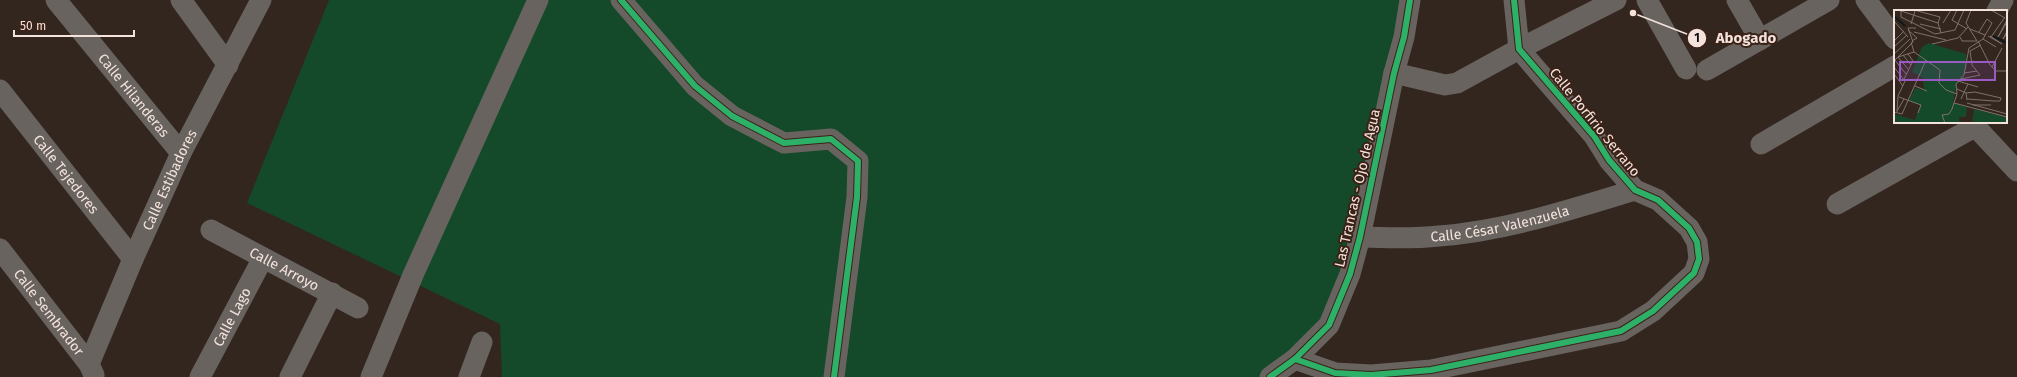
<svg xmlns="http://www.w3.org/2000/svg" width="2017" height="377" viewBox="0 0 2017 377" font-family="'Fira Sans',sans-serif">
<rect width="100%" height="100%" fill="#33261f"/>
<polygon fill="#144929" points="329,0 1413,0 1333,316 1265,377 502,377 500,324 247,203"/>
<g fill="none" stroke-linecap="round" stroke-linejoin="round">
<g stroke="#68635f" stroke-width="21">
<path id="s1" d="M56 0 181 153"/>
<polyline points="181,0 228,65"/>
<polyline points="621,0 695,86 732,116 784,143 831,139 858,161 857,197 834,377"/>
<polyline points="1647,0 1686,69"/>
<polyline points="1737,0 1760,40"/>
<polyline points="1866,0 1895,39"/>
<polyline points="1997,11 2003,0"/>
<polyline points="1707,70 1829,0"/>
<polyline points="1394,73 1445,85 1457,83 1519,49 1616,0"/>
<path id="s2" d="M0 90 133 259"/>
<polyline points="1971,122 2017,171"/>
<polyline points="1761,144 1895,66"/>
<polyline points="1837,204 1976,126"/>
<path id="s3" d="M211 230 358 308"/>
<path id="s4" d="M1360 237C1386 238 1413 239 1439 236 1506 231 1572 209 1635 190"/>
<path id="s5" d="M0 249 89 364 94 375"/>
<polyline points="1295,359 1335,373 1371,375 1431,370 1621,331 1653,311 1694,273 1699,259 1697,242 1689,228 1658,200 1635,190 1609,160 1594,136 1519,49 1514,0"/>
<path id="s6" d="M89 364 133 259 181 153 261 0"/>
<path id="s7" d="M200 377 263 258"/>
<polyline points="290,377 332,293"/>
<polyline points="371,377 413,275 538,0"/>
<polyline points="469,377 482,342"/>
<polyline points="1270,377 1295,359 1329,325 1350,274 1360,237 1394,73 1404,37 1410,0"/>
</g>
<defs>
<g id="cycleway">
<polyline points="621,0 695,86 732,116 784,143 831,139 858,161 857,197 834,377"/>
<polyline points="1295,359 1335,373 1371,375 1431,370 1621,331 1653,311 1694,273 1699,259 1697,242 1689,228 1658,200 1635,190 1609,160 1594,136 1519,49 1514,0"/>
<polyline points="1270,377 1295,359 1329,325 1350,274 1360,237 1394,73 1404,37 1410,0"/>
</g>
</defs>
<use href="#cycleway" stroke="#3b2217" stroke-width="8"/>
<use href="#cycleway" stroke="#2db169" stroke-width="6"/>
</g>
<g text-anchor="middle" stroke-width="4" stroke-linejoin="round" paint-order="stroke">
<g font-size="14" fill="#f4e2dc" stroke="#3b2217">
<text dy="5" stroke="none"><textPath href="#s1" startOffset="123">Calle Hilanderas</textPath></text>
<text transform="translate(1595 122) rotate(51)" y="5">Calle Porfirio Serrano</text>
<text dy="5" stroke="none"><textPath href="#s2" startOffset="107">Calle Tejedores</textPath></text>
<text dy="5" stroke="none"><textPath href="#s6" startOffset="201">Calle Estibadores</textPath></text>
<text transform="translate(1357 188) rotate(-77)" y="5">Las Trancas - Ojo de Agua</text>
<text dy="5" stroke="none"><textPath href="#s4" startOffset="141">Calle César Valenzuela</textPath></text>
<text dy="5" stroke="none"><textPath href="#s3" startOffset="83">Calle Arroyo</textPath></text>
<text dy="5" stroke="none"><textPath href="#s5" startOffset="80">Calle Sembrador</textPath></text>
<text dy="5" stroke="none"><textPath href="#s7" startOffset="68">Calle Lago</textPath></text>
</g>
</g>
<g transform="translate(1894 10)">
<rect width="113" height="113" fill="#33261f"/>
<path d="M35 33 72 44 73 53 69 67 62 75 59 93 73 97 72 107H65L66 113H0V104L21 110 26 95 15 91 21 78 30 80 29 68 18 62 28 37ZM80 99 113 107V113H78Z" fill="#144929"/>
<path fill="none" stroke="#0f1b1b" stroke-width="2" d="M0 6 11 16M99 26 113 33"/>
<path fill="none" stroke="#80716b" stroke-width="1" d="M4 0 44 13 47 23M7 0V7L41 24 61 20 70 0M20 0 46 7 44 13M63 0 58 10 73 19M77 0 72 13 83 31M97 0 111 8M113 10 104 27 113 12M0 11 14 27M49 13 57 0M17 14 21 1M26 14 47 19M76 19 91 25M14 20 23 28 18 31M113 21 109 29 113 23M20 22 52 30M94 26 108 34 96 26M66 27 68 31H83M97 27 111 7M89 29 102 37M0 31 10 21M84 31 96 55 102 61H113M38 34 64 28 74 17M0 37 13 25M20 42 46 60 45 73 52 80 63 84M0 44 16 29M9 45 17 55M0 49 12 64M1 50 19 32 14 18H22M0 57 11 71 4 86 3 102M98 57 108 38M14 59 4 47 20 42 17 32M70 63 83 61M0 64 9 76M10 69 19 51 14 44M67 69 86 65 78 55 76 41 87 35M64 71 84 77M21 76 33 81M63 79 72 83 73 90M72 83 81 82 107 88 106 91H100L73 89M5 87 27 95 24 103M67 89 74 74M60 93 113 107M73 93 113 104M79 95H97M3 101 10 89M0 102 8 104 32 50M51 113 48 105 55 104 58 99 63 84 62 74 70 65 75 38 89 29 98 13 93 9 85 22"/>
<path fill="#995ac6" fill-opacity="0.15" stroke="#995ac6" stroke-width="2" d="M6 52H101V70H6Z"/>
<rect width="113" height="113" fill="none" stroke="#f4e2dc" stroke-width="2"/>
</g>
<path fill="none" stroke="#f4e2dc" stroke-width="1.5" d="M1633 13L1697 38"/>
<g fill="#f4e2dc" stroke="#3b2217" stroke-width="1.5">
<circle cx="1633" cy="13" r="4"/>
<circle cx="1697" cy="38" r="10"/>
</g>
<g font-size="12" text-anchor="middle" font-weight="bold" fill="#111">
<text x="1697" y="42">1</text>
</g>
<g font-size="15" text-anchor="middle" font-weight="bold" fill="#f4e2dc" stroke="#3b2217" stroke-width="4" stroke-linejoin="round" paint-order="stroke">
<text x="1746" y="43">Abogado</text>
</g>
<path d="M14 30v6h120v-6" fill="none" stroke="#f4e2dc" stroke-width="2"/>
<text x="20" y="30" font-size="12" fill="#f4e2dc" stroke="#3b2217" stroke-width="3" paint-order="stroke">50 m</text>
</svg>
